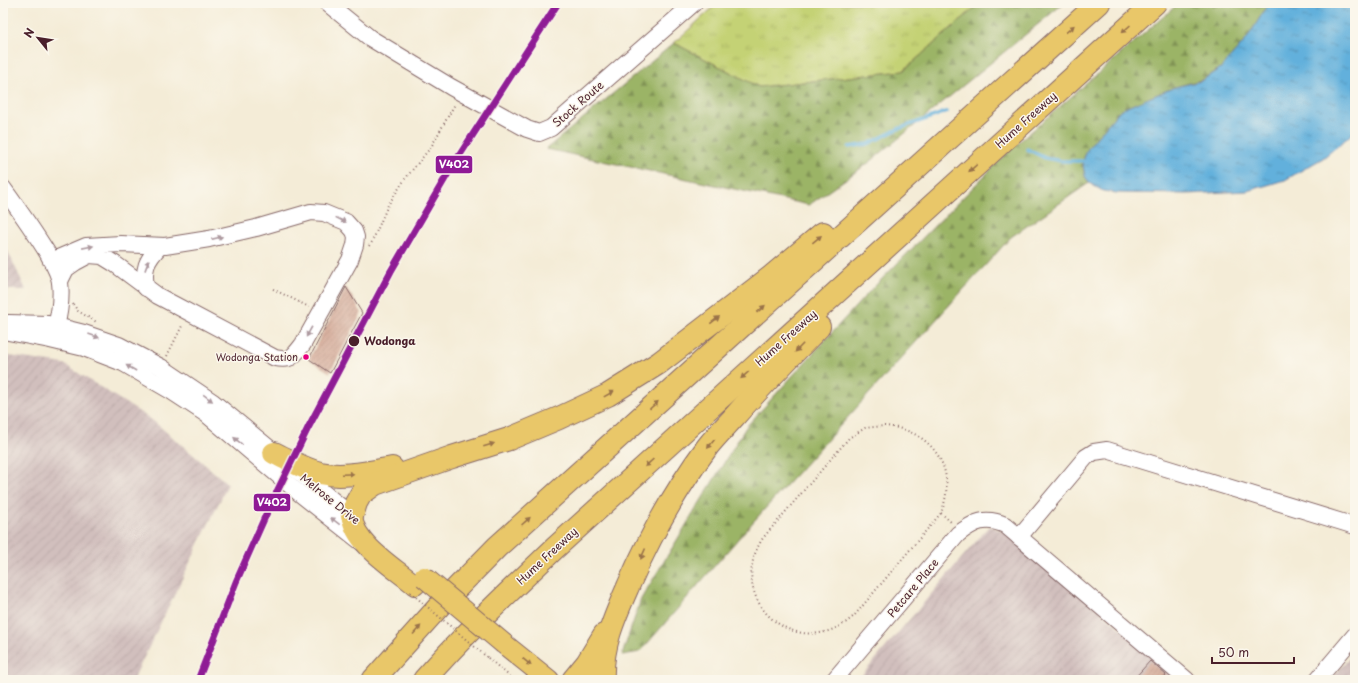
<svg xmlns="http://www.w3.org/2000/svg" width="1358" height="683" viewBox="0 0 1358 683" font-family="'Playpen Sans',sans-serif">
<defs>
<pattern id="industrial-furrows" width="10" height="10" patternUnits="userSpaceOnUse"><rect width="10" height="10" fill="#d1bfbd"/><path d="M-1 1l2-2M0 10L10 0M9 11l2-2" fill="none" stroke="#b5a4a3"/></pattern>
<pattern id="grass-tufts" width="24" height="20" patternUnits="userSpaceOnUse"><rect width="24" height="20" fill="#c4d274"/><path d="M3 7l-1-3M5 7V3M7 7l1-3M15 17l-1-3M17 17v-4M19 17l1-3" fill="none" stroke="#aab465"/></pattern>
<pattern id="forest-firs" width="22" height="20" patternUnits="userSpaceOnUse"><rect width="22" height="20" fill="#9bb466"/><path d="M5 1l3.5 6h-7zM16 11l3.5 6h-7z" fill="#809254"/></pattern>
<pattern id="water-ripples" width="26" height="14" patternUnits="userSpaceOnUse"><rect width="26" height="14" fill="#62b0dc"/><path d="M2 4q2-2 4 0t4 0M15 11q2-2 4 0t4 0" fill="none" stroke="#538fb3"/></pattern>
<pattern id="building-hatch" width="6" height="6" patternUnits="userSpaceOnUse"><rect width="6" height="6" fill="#d2a492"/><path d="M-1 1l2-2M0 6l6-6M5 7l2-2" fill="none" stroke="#ac8577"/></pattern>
</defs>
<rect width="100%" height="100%" fill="#fbf7ec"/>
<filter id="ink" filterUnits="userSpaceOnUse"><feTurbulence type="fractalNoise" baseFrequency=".025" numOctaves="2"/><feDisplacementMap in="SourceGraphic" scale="8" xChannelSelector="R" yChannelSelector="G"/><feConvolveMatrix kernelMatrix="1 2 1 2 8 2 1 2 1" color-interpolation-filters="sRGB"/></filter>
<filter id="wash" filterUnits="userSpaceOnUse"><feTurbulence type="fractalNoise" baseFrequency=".012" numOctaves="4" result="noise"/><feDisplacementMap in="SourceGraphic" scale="16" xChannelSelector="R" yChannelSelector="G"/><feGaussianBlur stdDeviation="0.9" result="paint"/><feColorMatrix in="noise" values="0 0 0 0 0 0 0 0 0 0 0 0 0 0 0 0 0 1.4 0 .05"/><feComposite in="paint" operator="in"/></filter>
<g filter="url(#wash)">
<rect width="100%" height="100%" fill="#f4ecd7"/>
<g fill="url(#industrial-furrows)">
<polygon points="3,241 26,290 3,290"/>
<polygon points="3,355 64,364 152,420 228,484 133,680 3,680"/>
<polygon points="989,526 1005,532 1183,680 858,680"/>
<polygon points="1355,651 1355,680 1331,680"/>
</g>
<polygon fill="url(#grass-tufts)" stroke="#877850" points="718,3 980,3 903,71 759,87 674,43"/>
<g fill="url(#forest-firs)" stroke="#726a48">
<polygon points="980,3 1064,3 871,161 809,205 546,149 674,43 759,87 903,71"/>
<polygon points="1179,3 1269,3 1246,40 1222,67 1201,80 1175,87 1120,110 1092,143 1085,153 1083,165 1085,176 1089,183 1011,237 744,532 640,652 622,655 641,599 746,427 867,294 1011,149"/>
</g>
<polygon fill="url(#water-ripples)" stroke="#566884" points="1269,3 1355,3 1355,130 1351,135 1323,158 1285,180 1247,191 1187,194 1117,193 1103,191 1089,183 1085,176 1083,165 1085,153 1092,143 1120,110 1175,87 1201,81 1222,67 1246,40"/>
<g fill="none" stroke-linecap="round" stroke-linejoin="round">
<g stroke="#62b0dc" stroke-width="3.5">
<polyline points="849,147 868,144 898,129 946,112"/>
<polyline points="1027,149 1045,158 1062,161 1084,161"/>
</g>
</g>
<g id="blocks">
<g fill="url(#building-hatch)">
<polygon points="346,287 362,313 330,373 309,359"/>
<polygon points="1150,661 1166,675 1161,680 1133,680"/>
</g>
</g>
</g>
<g filter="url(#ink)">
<use href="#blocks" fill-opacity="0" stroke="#866767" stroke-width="1"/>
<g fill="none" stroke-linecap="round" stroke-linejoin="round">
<defs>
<g id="minor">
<polyline points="327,3 370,38 451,87 527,129 539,133 551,128 694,3"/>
<path d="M3 188C19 210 34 231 48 254 52 262 59 273 60 282 62 299 59 321 52 336"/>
<path d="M51 261 86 246 121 244 165 246 209 239 256 228 311 212 324 213 346 222 354 231 356 237 355 245 350 260 303 344C293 357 291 361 275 358L158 296 115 264 102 256 89 255 76 262 66 269 60 281"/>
<path d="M146 288C143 268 146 261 160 246"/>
<polyline points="8,323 48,324 84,333 119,345 161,367 213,402 352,516"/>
<polyline points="3,331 50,340 84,348 123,363 171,391 206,414 299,493 361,542"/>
<polyline points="1019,537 1086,457 1094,452 1107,450 1355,526"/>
<path d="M834 680 958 534C974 522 985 516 1005 525L1187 680"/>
<polyline points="1317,680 1355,635"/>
</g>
<g id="major">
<path d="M352 516C353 543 396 569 415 585"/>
<polyline points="504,644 549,680"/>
</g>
<g id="highway">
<path d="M274 453C289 460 304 469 320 473 343 478 369 472 392 468"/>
<polyline points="352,516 356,503 361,494 375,484 452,457 509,439 559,418 608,395 659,363 772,276 823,233"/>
<polyline points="373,680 443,602 497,547 1099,3"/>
<path d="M424 680C465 633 510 591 555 548L1155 3"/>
<polyline points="573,680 587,663 604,635"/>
<path d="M603 680C601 645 616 614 630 582 651 534 677 488 708 446 716 436 726 426 734 417 761 386 791 356 819 327"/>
</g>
</defs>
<use href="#minor" stroke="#866767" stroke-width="18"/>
<use href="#major" stroke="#866767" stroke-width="22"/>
<use href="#highway" stroke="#866767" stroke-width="24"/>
<g stroke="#866767" stroke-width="2" stroke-dasharray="1 3" stroke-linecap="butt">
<polyline points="369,246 372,242 388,205 405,179 431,147 455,104"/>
<polyline points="273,289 309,307"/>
<polyline points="73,304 78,311 98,323"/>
<polyline points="167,356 183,324"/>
<path d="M884 426C931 429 959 468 941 513L854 616C798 666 722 600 763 538L849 438 865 428Z"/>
<polyline points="941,513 952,523"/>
<polyline points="488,658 514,680"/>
</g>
<use href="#minor" stroke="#fff" stroke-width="16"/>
<use href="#major" stroke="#e9c769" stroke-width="20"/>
<use href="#highway" stroke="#e9c769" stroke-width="22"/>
<defs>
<polyline id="major-bridge" points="424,577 504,644"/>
</defs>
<use href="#major-bridge" stroke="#866767" stroke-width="22" stroke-linecap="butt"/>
<polyline stroke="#866767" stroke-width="2" stroke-dasharray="1 3" stroke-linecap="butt" points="410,592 488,658"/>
<use href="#major-bridge" stroke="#e9c769" stroke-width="20"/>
<defs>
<polyline id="rail-1" points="198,680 236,582 268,510 308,428 391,271 450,170 558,3"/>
</defs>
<use href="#rail-1" stroke="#fbf7ec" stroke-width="10"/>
<use href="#rail-1" stroke="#8f1a95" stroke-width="7"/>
</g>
<defs><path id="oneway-solid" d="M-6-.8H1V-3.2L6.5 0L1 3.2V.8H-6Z"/></defs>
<g fill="#9a734a">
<use href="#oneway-solid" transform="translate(1070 29) rotate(-42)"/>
<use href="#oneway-solid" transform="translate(1126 29) rotate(138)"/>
<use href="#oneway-solid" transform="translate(973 168) rotate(138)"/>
<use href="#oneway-solid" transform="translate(817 239) rotate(-39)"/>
<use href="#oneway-solid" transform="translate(761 309) rotate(-42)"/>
<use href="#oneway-solid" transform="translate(715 320) rotate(-38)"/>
<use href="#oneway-solid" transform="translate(799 348) rotate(134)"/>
<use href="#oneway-solid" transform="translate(745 375) rotate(138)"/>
<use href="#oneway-solid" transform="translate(609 394) rotate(-29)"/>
<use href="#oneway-solid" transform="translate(654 405) rotate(-42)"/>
<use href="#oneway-solid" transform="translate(711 444) rotate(129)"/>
<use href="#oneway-solid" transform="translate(489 445) rotate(-17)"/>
<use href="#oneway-solid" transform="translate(649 463) rotate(138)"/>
<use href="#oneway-solid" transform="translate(348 474) rotate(-2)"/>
<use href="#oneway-solid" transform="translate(526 521) rotate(-42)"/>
<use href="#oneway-solid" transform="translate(643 554) rotate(114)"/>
<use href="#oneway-solid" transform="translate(417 630) rotate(-48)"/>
<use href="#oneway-solid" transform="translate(527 662) rotate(39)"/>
</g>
<g fill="#ae9aa0">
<use href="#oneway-solid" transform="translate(341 220) rotate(26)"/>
<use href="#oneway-solid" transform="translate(217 238) rotate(-13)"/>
<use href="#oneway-solid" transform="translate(88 247) rotate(-11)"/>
<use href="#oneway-solid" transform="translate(147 265) rotate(-70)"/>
<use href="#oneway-solid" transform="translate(309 332) rotate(119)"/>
<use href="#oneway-solid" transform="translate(94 336) rotate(20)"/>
<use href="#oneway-solid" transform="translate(131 368) rotate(-150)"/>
<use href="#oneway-solid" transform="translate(208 398) rotate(36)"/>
<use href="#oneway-solid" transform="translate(238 441) rotate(-140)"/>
<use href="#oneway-solid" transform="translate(335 521) rotate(-143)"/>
</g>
</g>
<circle fill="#4a1f2b" stroke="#fbf7ec" stroke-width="1.5" cx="354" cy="341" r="6"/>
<circle fill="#e5007d" stroke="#fbf7ec" stroke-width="1.5" cx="306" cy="357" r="3.5"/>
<g text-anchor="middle" stroke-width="3" stroke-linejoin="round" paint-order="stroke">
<g font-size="10" fill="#4a1f2b" stroke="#fbf7ec" text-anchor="end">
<text x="298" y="361">Wodonga Station</text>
</g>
<g font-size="11" fill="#4a1f2b" stroke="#fbf7ec">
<text transform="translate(578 104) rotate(-41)" y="4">Stock Route</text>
<text transform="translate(1026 120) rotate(-42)" y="4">Hume Freeway</text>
<text transform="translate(786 338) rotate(-42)" y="4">Hume Freeway</text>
<text transform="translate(330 499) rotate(39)" y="4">Melrose Drive</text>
<text transform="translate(547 556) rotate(-43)" y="4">Hume Freeway</text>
<text transform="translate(913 588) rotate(-50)" y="4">Petcare Place</text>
</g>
<g font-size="11" font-weight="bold" fill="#4a1f2b" stroke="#fbf7ec" text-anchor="start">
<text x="364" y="345">Wodonga</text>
</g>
</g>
<g stroke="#fbf7ec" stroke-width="1.5">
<rect x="435" y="155" width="38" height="19" rx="4" fill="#8f1a95"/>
<rect x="253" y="493" width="38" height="19" rx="4" fill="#8f1a95"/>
</g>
<g font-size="11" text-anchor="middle" font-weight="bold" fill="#fff">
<text x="454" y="168">V402</text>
<text x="272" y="506">V402</text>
</g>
<rect width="1358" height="683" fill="none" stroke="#fbf7ec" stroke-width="16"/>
<g transform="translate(38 38) rotate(300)" stroke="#fbf7ec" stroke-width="3" paint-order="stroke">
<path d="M0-3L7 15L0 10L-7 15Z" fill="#4a1f2b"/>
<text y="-6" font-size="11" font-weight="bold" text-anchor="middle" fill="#4a1f2b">N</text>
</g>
<path d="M1212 657v6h82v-6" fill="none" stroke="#4a1f2b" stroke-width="2"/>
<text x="1218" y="657" font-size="12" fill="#4a1f2b" stroke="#fbf7ec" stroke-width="3" paint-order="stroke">50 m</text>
</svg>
